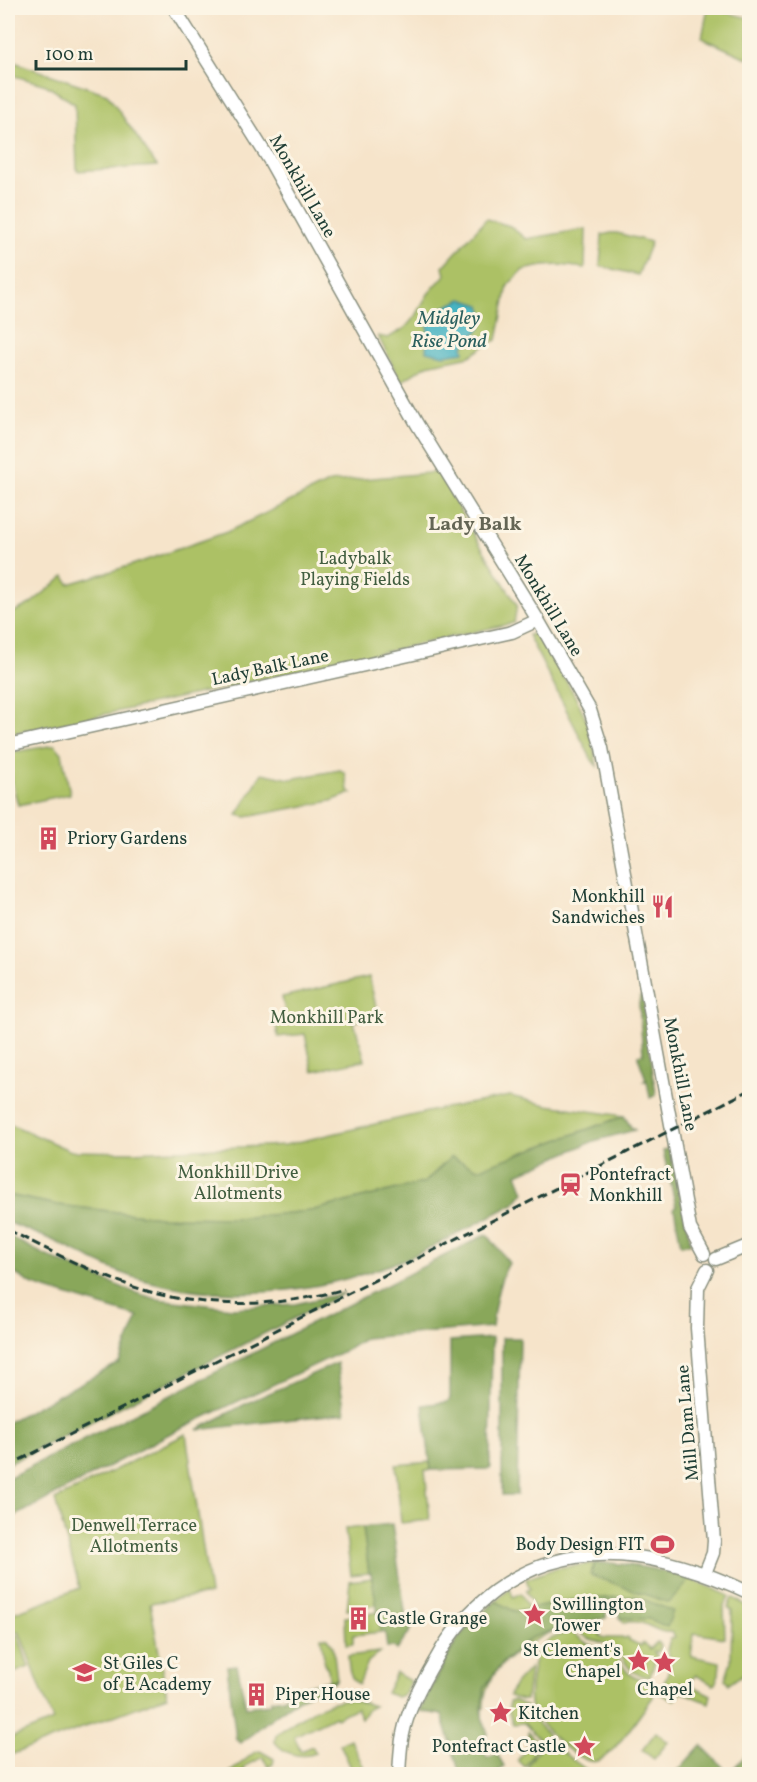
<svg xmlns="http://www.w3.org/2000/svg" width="757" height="1782" viewBox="0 0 757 1782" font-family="Vollkorn,serif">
<rect width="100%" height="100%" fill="#fcf5e5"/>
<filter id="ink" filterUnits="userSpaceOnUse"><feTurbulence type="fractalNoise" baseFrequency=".0167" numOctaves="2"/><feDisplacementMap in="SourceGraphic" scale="12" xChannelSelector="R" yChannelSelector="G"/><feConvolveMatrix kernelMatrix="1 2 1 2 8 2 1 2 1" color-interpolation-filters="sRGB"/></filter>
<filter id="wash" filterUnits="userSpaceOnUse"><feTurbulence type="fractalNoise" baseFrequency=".008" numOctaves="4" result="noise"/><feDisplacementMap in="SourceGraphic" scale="24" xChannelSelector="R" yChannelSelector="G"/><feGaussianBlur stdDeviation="1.35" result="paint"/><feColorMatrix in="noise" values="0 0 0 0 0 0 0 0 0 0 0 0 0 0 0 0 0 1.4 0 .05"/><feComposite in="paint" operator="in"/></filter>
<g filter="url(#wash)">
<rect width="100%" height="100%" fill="#f6e4ca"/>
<g fill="#acc165" stroke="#667f4c" stroke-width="1.5">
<polygon points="708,8 749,18 749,59 702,38"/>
<polygon points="8,60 107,94 157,166 77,171 75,104 46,85 8,74"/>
<polygon points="486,219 510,226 526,239 586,229 585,268 560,265 543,266 523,270 508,285 497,340 489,343 470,356 427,365 401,382 378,336 388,338 405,328 417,314 428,294 445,275 443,267"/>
<polygon points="611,233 617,233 651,242 638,275 600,266 602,235"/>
<polygon points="439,472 465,520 517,605 514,623 61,724 8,734 8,615 30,604 65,576 69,584 132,565 227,532 330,482"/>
<path d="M533 634 537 637C556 666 579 696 590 730 593 742 595 754 597 766L592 760 528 635Z"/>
<polygon points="55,745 62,753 70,794 18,805 8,765 8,753"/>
<polygon points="340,770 345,773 348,790 352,793 331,801 246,817 237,815 262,773 290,779"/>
<polygon points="369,977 378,1015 354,1022 365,1060 313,1071 305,1034 278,1037 275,1018 286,1016 282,997"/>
<polygon points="510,1096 547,1105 624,1116 478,1169 451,1157 425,1182 310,1211 238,1218 160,1217 58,1205 8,1195 8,1123 71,1151 132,1152 285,1145 440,1109"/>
<polygon points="186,1434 210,1594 150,1603 167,1696 8,1756 8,1739 53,1721 19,1631 8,1636 8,1615 80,1588 55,1500"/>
<polygon points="430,1462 431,1470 425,1470 430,1520 401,1523 396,1465"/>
<polygon points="363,1527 369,1573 351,1575 345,1529"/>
<path d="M599 1563C644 1564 688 1575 729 1596L724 1606 725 1638 694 1633 691 1656 720 1662 719 1674 715 1684 713 1685 696 1675 691 1680 693 1686 711 1695 709 1703 682 1692 675 1700 659 1693C665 1679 675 1664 667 1650L670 1639 675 1637 672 1632C652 1634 648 1617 624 1623L620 1618V1601H606V1618C598 1617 590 1620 583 1622 545 1630 482 1662 484 1708L442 1715 420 1711C431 1688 441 1663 455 1643 470 1622 490 1605 510 1589L513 1597 521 1593 541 1634 546 1632 526 1591 530 1589 526 1579 556 1568Z"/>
<polygon points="372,1578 377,1605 347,1610 350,1581"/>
<polygon points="732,1597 749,1608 750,1669 729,1684 725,1680 731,1661 732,1610 728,1608"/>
<polygon points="378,1612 381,1632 353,1635 353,1644 346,1645 345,1617 355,1615 357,1621 361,1621 361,1615"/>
<path d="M600 1628V1636L604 1638H629V1640L641 1646 643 1643 650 1649 657 1642 660 1645 658 1652 654 1651V1653L657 1655 650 1677C621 1675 628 1653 609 1645 598 1640 588 1642 579 1631Z"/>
<path d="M566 1633H573L588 1644 612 1651C626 1666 623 1678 649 1681L654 1689 653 1697C641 1713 617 1751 600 1760 582 1770 536 1723 531 1708 527 1695 533 1655 542 1645 547 1639 558 1636 566 1633Z"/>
<polygon points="18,1635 29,1667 8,1675 8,1638"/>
<polygon points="321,1637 328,1638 333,1646 337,1679 329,1680 328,1669 325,1665"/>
<path d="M380 1652 368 1662 359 1684C348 1678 349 1668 348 1656Z"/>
<polygon points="530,1668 526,1700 522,1700 509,1696 515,1684"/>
<polygon points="396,1673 410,1681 405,1694 397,1697 386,1693"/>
<path d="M351 1699 374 1706 368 1709 361 1718 356 1708 336 1718 335 1716 294 1736 301 1751 312 1746 316 1753C302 1759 284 1754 275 1742L276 1735C298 1718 324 1700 351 1699Z"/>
<path d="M513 1700 526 1706 531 1717 547 1734 546 1740 588 1771 581 1774H538L528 1767C530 1757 541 1752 541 1741L524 1723 513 1724 509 1713V1702Z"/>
<polygon points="528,1732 539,1744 525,1767 518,1760 527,1747"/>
<polygon points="656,1732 668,1742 654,1759 642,1750"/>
<polygon points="350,1739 367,1774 354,1774 340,1744"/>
<polygon points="260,1751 274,1759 273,1764 268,1767 263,1757 244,1767 245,1770 237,1774 228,1774 255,1752"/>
</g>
<g fill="#89a75a" stroke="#547247" stroke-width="1.5">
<polygon points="643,996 656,1095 650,1098 647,1081 644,1081 646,1079 638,1057 638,1055 643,1054 639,1004 640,997"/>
<path d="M624 1116 631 1127 635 1130 594 1141 517 1174 524 1192 514 1204C476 1223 439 1246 400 1261 315 1295 221 1304 133 1277 105 1268 80 1253 54 1241 39 1234 23 1229 8 1222V1195L58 1205 160 1217 238 1218 310 1211 425 1182 451 1157 478 1169Z"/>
<polygon points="669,1147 691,1243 681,1245 674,1208 676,1206 663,1151"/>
<path d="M487 1234 509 1263C498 1281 494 1307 492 1327L365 1338 348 1349 169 1434 8 1520V1478Z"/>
<polygon points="8,1236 53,1259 136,1293 157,1299 232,1308 295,1304 344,1293 8,1464 8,1422 119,1363 138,1317 33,1285 8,1269"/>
<polygon points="492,1338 490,1469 431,1470 423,1405 447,1402 450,1399 450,1341"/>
<polygon points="502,1338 520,1338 517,1495 502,1495"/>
<polygon points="337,1363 345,1413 197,1430 247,1403"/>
<polygon points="392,1524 406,1618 413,1627 397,1650 394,1647 387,1648 385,1632 381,1632 371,1573 369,1573 363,1527"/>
<path d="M595 1563C628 1562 659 1570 691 1579L669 1603 590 1575Z"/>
<polygon points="635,1596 673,1611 667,1627 649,1619 620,1618 620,1601 606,1601 606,1618 568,1625 531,1638 503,1662 485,1686 482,1703 482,1717 488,1734 478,1740 487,1758 497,1754 504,1766 496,1774 460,1774 442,1715 420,1711 457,1640 470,1624 496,1601 515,1612 571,1600"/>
<path d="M237 1665 246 1707 271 1704V1700L283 1698 291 1691 312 1684 337 1679C332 1687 320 1688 312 1692 286 1705 263 1725 241 1743L236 1739 227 1666Z"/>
<polygon points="701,1745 729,1773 746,1755 749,1760 749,1774 675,1774"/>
</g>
<path fill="#46b3c2" stroke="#32787b" stroke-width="1.5" d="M462 299 481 305C489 327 478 330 463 346L464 352 444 355 426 351 429 314Z"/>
</g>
<g filter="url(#ink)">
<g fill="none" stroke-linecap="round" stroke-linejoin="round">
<defs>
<g id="tertiary">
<polyline points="174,8 270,161 417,424 538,620 590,710 602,748 690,1228 704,1254"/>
<polyline points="8,745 512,632 538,620"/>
<polyline points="716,1259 750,1245"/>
<polyline points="705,1573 713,1553 714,1541 697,1328 698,1288 707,1270"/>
<path d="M399 1774C400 1761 400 1747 403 1734 408 1708 423 1681 436 1659 451 1631 470 1610 495 1591 575 1532 667 1554 750 1593"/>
</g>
</defs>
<use href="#tertiary" stroke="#8a907f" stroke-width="15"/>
<use href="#tertiary" stroke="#fff" stroke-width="12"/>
<g stroke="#1f3d34" stroke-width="3" stroke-dasharray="9 4.5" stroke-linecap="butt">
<path d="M8 1230C55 1253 103 1279 154 1293 212 1309 287 1306 344 1289"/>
<polyline points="8,1466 750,1090"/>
</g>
</g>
</g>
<defs>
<symbol id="building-bare" viewBox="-9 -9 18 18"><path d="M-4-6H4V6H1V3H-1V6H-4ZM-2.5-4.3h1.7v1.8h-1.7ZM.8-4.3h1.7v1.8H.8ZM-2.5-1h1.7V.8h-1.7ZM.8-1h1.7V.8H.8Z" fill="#d1495b" stroke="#fcf5e5" stroke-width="2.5" paint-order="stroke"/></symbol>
<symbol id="restaurant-bare" viewBox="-9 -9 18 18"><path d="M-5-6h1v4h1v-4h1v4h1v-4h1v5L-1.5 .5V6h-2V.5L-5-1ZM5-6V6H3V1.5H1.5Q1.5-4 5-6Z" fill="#d1495b" stroke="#fcf5e5" stroke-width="2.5" paint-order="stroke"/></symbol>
<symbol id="station-bare" viewBox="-9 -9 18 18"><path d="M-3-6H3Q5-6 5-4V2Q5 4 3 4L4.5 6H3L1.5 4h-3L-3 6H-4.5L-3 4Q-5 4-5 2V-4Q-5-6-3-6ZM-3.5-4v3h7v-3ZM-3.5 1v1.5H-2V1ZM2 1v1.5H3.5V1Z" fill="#d1495b" stroke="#fcf5e5" stroke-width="2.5" paint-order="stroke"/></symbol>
<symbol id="stadium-bare" viewBox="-9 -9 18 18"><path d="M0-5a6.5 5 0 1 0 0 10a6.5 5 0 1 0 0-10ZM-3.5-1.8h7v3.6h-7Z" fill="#d1495b" stroke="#fcf5e5" stroke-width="2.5" paint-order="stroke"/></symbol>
<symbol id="sight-bare" viewBox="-9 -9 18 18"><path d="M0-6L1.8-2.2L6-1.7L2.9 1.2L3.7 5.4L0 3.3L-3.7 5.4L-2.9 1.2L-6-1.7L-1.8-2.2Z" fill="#d1495b" stroke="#fcf5e5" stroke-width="2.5" paint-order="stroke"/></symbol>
<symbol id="school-bare" viewBox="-9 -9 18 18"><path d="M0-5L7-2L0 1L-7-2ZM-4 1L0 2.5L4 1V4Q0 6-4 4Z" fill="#d1495b" stroke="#fcf5e5" stroke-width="2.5" paint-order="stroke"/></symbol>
</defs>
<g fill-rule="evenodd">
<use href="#building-bare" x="32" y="822" width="33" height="33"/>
<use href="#restaurant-bare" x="646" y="890" width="33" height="33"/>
<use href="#station-bare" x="554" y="1168" width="33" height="33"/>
<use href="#stadium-bare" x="646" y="1528" width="33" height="33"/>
<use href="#sight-bare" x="518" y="1598" width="33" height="33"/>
<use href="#building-bare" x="342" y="1602" width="33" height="33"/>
<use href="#sight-bare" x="622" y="1644" width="33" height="33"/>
<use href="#sight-bare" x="648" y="1646" width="33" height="33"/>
<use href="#school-bare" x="68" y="1656" width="33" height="33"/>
<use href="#building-bare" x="240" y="1678" width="33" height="33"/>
<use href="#sight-bare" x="484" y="1696" width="33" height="33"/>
<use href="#sight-bare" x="568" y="1730" width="33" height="33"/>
</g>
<g text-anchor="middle" stroke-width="6" stroke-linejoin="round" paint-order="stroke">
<g font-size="18" fill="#1f3d34" stroke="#fcf5e5">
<text transform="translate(303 186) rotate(60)" y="6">Monkhill Lane</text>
<text transform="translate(549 605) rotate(59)" y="6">Monkhill Lane</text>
<text transform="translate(270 667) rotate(-12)" y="6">Lady Balk Lane</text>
<text transform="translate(681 1074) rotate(79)" y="6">Monkhill Lane</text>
<text transform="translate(687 1423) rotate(-95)" y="6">Mill Dam Lane</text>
</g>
<g font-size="18" fill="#425e40" stroke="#fcf5e5">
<text x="355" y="564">Ladybalk<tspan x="355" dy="21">Playing Fields</tspan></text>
<text x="327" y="1023">Monkhill Park</text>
<text x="238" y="1178">Monkhill Drive<tspan x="238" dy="21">Allotments</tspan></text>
<text x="134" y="1531">Denwell Terrace<tspan x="134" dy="21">Allotments</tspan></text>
</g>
<g font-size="18" fill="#1f3d34" stroke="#fcf5e5" text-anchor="start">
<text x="67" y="844">Priory Gardens</text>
<text x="645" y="902" text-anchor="end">Monkhill<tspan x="645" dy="21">Sandwiches</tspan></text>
<text x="589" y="1180">Pontefract<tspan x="589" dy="21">Monkhill</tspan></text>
<text x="644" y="1550" text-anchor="end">Body Design FIT</text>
<text x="552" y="1610">Swillington<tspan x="552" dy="21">Tower</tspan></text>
<text x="377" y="1624">Castle Grange</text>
<text x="621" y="1656" text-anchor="end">St Clement's<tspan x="621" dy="21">Chapel</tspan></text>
<text x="103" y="1669">St Giles C<tspan x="103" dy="21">of E Academy</tspan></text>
<text x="665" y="1695" text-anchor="middle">Chapel</text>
<text x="275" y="1700">Piper House</text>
<text x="518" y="1719">Kitchen</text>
<text x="566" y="1752" text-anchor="end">Pontefract Castle</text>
</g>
<g font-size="20" font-style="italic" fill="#2b605f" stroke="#fcf5e5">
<text x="449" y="324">Midgley<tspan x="449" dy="23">Rise Pond</tspan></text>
</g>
<g font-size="20" font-weight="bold" fill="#646554" stroke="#fcf5e5">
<text x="475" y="530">Lady Balk</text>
</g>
</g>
<rect width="757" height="1782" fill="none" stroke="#fcf5e5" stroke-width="30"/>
<path d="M36 60v9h150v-9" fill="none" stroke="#1f3d34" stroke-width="3"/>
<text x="45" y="60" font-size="18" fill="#1f3d34" stroke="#fcf5e5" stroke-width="4.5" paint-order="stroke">100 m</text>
</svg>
